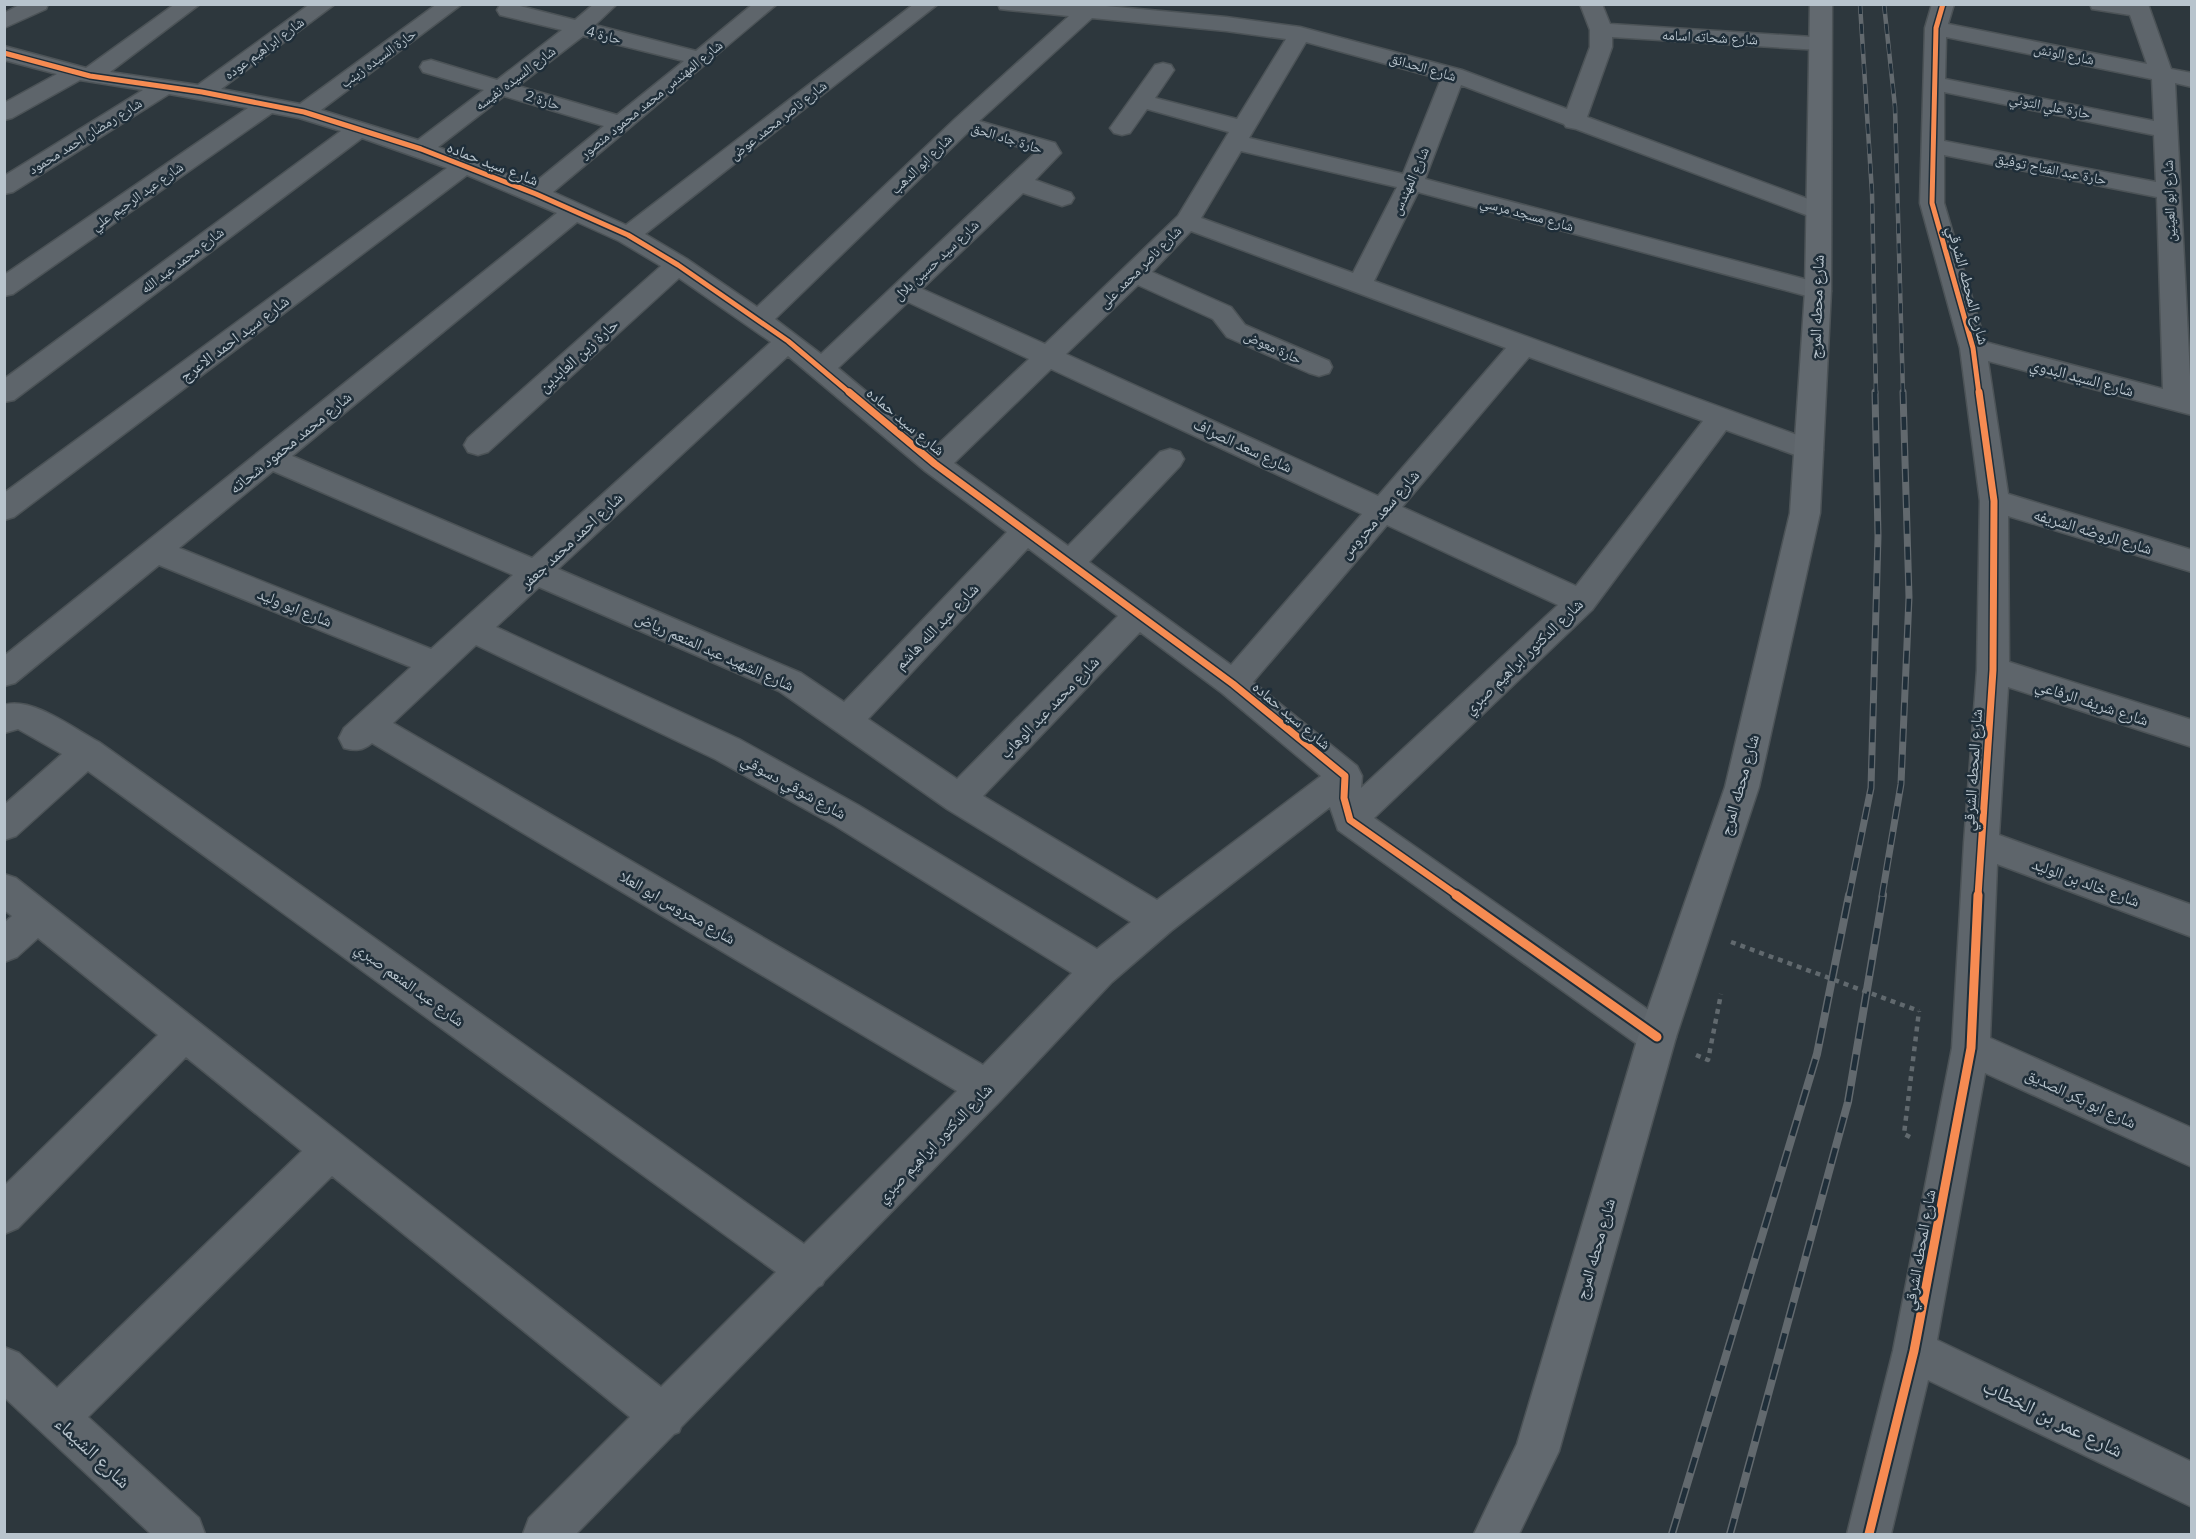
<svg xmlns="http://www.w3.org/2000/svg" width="2196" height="1539" viewBox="0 0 2196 1539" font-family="'Open Sans','Noto Naskh Arabic',sans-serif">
<rect width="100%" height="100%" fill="#2d373d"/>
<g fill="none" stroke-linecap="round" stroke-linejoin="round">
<defs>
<g id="street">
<polygon points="21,4 48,4 46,9 4,28 4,13"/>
<path d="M175 4H200L110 72 198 85 310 4H335L221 89 300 104 437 4H462L321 110 418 140 484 90 423 72 420 67 423 62 431 60 497 80 562 30 500 15 497 10 500 5 512 4 575 20 594 4H617L595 25 696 51 753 4H777L553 192 626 225 914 4H938L645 234 687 259 757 307 955 119 1069 16 1008 10 1000 9 998 4H1084L1226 17 1300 27 1462 70 1567 109 1590 47V30L1580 4H1602L1610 24 1828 38 1831 43 1828 48 1820 50 1612 37V47L1587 117 1827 206 1830 211 1827 216 1818 219 1809 216 1576 129 1566 127 1564 124 1461 85 1425 179 1827 285 1831 291 1827 297 1818 299 1418 192 1374 281 1819 443 1823 450 1819 457 1809 460 1726 430 1592 610 1374 818 1670 1025 1676 1037 1670 1049 1657 1054 1644 1049 1338 830 1330 807 1171 931 1112 982 1000 1101 824 1281 822 1285 818 1287 681 1427 679 1432 674 1434 576 1534H523L529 1518 630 1417 332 1176 88 1417 199 1518 205 1534H151L4 1397V1347L19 1353 57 1388 302 1151 186 1057 18 1228 4 1234V1186L158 1035 38 938 17 957 4 962V923L12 916 4 910V874L16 878 661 1387 776 1272 88 771 16 836 4 840V805L62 754 18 729 4 733V705C32 696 74 729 99 742L804 1244 957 1091 372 743C362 751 355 751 344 748L339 738 344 728 411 667 159 565 15 683 4 686V656L557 213 467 175 14 517 4 520V493L447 168 362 138 14 400 4 402V379L341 131 299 118 272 113 13 294 4 296V275L248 108 169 94 13 192 4 194V176L143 90 80 80 12 118 4 120V103L57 74 4 60V46L86 68ZM1092 18 1226 31 1286 39 1237 119 1155 98 1174 70 1171 65 1163 63 1155 65 1110 128 1114 133 1122 135 1130 133 1147 109 1229 132 1178 216 1045 344 922 289 1023 193 1062 206 1071 203 1074 198 1071 193 1035 180 1061 153 1055 143 979 121ZM583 36 684 61 617 115 518 86ZM1306 42 1441 79 1403 174 1249 138ZM504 96 604 126 533 184 438 147ZM968 132 1036 152 821 354 775 319ZM1241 151 1397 187 1353 273 1201 218ZM577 222 619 241 661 266 468 438 464 445 468 452 478 455 488 452 679 278 771 342 532 558 292 456ZM1191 231 1506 348 1378 496 1066 354 1138 285 1213 319 1227 337 1309 373 1319 376 1329 373 1332 367 1329 361 1245 325 1231 307 1152 272ZM908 302 1029 359 934 448 838 368ZM788 356 925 471 1007 532 844 702 801 673 558 569ZM1529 357 1703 421 1576 586 1402 507ZM1051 369 1362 514 1231 665 1089 562 1180 466 1184 459 1180 452 1170 449 1160 452 1068 546 954 463ZM273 471 513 575 431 649 179 548ZM1387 525 1558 605 1361 788 1362 776 1357 766 1253 682ZM1028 548 1118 616 957 779 868 719ZM539 587 779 691 947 809 1131 922 1097 949 858 805 739 739 496 627ZM1140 632 1222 693 1321 776 1157 900 983 796ZM476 645 715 759 834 825 1072 973 983 1065 393 723Z"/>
<path d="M1932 4H1954L1948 24 2147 64 2130 15 2092 9 2090 4H2148L2171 69 2192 73V87L2175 83 2192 415 1988 361 2008 494 2192 550V572L2008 516 2009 662 2192 720V747L2008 687 1999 835 2192 905V937L1997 864 1990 1038 2192 1128V1167L1985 1073 1937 1340 2192 1462V1507L1928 1380 1891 1534H1847L1893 1351 1952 1048 1964 843 1977 670 1980 501 1960 348 1920 203 1925 28ZM1946 37 2152 79 2154 121 1945 79ZM1944 92 2154 135 2156 182 1944 141ZM1944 155 2157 197 2163 389 1985 342 1944 203Z"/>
</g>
<polygon id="secondary" points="1810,4 1832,4 1831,291 1820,513 1759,787 1676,1037 1559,1451 1519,1534 1474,1534 1517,1444 1638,1037 1725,787 1790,513 1805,291"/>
</defs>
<use href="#street" stroke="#4c5357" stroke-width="3"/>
<use href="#secondary" stroke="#4c5357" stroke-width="3"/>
<g stroke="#61696e" stroke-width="4.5" stroke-dasharray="5 5" stroke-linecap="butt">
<polyline points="1696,1055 1708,1060 1721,994"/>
<polyline points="1910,1137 1904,1134 1919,1011"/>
</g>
<use href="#street" fill="#5e656b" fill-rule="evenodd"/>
<use href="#secondary" fill="#62696f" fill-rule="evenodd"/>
<defs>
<g id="rail-far2">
<polyline points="1860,4 1872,193 1876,394"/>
<polyline points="1884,4 1895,107 1903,394"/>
</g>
<g id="rail-far1">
<polyline points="1849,896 1871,788 1878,536 1875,392"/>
<polyline points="1882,896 1901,784 1909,597 1903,392"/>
</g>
<g id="rail">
<polyline points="1672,1534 1817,1054 1849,895"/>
<polyline points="1730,1534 1848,1102 1883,895"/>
</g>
</defs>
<use href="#rail-far2" stroke="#62696e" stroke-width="4.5"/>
<use href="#rail-far1" stroke="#62696e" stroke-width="7"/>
<use href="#rail" stroke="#62696e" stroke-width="8"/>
<use href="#rail-far2" stroke="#1f2e39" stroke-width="3" stroke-dasharray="10" stroke-linecap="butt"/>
<use href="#rail-far1" stroke="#1f2e39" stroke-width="4.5" stroke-dasharray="13" stroke-linecap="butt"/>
<use href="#rail" stroke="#1f2e39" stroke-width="5" stroke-dasharray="16" stroke-linecap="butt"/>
<polyline stroke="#61696e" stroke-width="4.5" stroke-dasharray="5 5" stroke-linecap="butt" points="1731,942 1919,1011"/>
<defs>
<g id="cycleway-far2">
<polyline points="1943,4 1936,28 1932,203 1973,348 1979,394"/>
<polyline points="4,53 90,76 202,92 304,112 421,149 536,194 628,235 678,265 788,341 851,394"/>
</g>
<g id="cycleway-far1">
<polyline points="849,392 935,464 1233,684 1345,776 1344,798 1350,820 1458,896"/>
<polyline points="1978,896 1993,670 1994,501 1979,392"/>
</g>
<g id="cycleway">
<polyline points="1456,895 1657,1037"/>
<polyline points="1869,1534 1914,1351 1971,1048 1978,895"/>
</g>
</defs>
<use href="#cycleway-far2" stroke="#1f2e39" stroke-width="8"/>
<use href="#cycleway-far1" stroke="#1f2e39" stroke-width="10"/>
<use href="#cycleway" stroke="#1f2e39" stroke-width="13"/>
<use href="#cycleway-far2" stroke="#f68b52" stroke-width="5"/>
<use href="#cycleway-far1" stroke="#f68b52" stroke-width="7"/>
<use href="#cycleway" stroke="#f68b52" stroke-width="9"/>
</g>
<g text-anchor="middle" stroke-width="5" stroke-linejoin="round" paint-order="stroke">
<g font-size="14" fill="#b8c4cd" stroke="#1f2e39">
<text transform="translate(604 35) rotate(14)" y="5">حارة 4</text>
<text transform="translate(1710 37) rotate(3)" y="5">شارع شحاته اسامه</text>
<text transform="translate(264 48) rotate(-36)" y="5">شارع ابراهيم عوده</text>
<text transform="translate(2064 54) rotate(11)" y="5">شارع الونش</text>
<text transform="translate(378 58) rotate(-36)" y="5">حارة السيده زينب</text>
<text transform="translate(1423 67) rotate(16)" y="5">شارع الحدائق</text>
<text transform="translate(515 78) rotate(-37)" y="5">شارع السيده نفيسه</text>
<text transform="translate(651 99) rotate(-39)" y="5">شارع المهندس محمد محمود منصور</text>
<text transform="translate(543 100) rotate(17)" y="5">حارة 2</text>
<text transform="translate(2050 106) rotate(11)" y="5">حارة علي التوني</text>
<text transform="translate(778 120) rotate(-38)" y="5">شارع ناصر محمد عوض</text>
<text transform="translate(85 136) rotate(-32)" y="5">شارع رمضان احمد محمود</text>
<text transform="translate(1007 138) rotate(17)" y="5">حارة جاد الحق</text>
<text transform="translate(921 164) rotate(-44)" y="5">شارع ابو الدهب</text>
<text transform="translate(2051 169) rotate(11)" y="5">حارة عبد الفتاح توفيق</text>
<text transform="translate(1410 181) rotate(-66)" y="5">شارع المهندس</text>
<text transform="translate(137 196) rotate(-35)" y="5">شارع عبد الرحيم علي</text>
<text transform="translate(2169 201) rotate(-92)" y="5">شارع ابو العينين</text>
<text transform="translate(1527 214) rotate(15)" y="5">شارع مسجد مرسي</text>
<text transform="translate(182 260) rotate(-37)" y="5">شارع محمد عبد الله</text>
<text transform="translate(936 260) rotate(-43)" y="5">شارع سيد حسين بلال</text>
<text transform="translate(1140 267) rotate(-45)" y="5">شارع ناصر محمد على</text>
<text transform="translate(1273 347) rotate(24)" y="5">حارة معوض</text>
</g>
<g font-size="16" fill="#b8c4cd" stroke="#1f2e39">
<text transform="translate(493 163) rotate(21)" y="6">شارع سيد حماده</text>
<text transform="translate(1969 285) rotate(75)" y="6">شارع المحطه الشرقي</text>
<text transform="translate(1816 307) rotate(-88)" y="6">شارع محطه المرج</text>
<text transform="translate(234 338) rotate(-37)" y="6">شارع سيد احمد الاعرج</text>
<text transform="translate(578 355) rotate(-42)" y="6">حارة زين العابدين</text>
<text transform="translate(2082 377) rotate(15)" y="6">شارع السيد البدوي</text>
<text transform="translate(906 421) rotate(40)" y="6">شارع سيد حماده</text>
<text transform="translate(290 442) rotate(-39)" y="6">شارع محمد محمود شحاته</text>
<text transform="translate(1243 445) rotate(25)" y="6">شارع سعد الصراف</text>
<text transform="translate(1379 514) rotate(-49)" y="6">شارع سعد محروس</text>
<text transform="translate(2093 531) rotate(17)" y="6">شارع الروضه الشريفه</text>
<text transform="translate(571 540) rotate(-43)" y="6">شارع احمد محمد جعفر</text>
<text transform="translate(295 607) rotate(22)" y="6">شارع ابو وليد</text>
<text transform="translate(936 626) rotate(-46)" y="6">شارع عبد الله هاشم</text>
<text transform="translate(715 651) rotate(24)" y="6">شارع الشهيد عبد المنعم رياض</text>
<text transform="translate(1523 656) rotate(-44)" y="6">شارع الدكتور ابراهيم صبري</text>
<text transform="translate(2092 702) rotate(18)" y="6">شارع شريف الرفاعي</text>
<text transform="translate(1049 707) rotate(-46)" y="6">شارع محمد عبد الوهاب</text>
<text transform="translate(1292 715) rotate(40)" y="6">شارع سيد حماده</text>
<text transform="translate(1972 770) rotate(-86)" y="6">شارع المحطه الشرقي</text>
<text transform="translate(1739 785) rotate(-74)" y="6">شارع محطه المرج</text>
<text transform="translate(794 786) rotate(29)" y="6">شارع شوقي دسوقي</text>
<text transform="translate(2086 882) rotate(20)" y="6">شارع خالد بن الوليد</text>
<text transform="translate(678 907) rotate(30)" y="6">شارع محروس ابو العلا</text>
<text transform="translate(410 984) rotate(36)" y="6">شارع عبد المنعم صبري</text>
<text transform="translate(2081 1098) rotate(25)" y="6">شارع ابو بكر الصديق</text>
<text transform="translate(934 1143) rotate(-46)" y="6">شارع الدكتور ابراهيم صبري</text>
<text transform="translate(1595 1249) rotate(-74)" y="6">شارع محطه المرج</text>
<text transform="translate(1919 1250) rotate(-80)" y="6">شارع المحطه الشرقي</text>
</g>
<g font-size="20" fill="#b8c4cd" stroke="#1f2e39">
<text transform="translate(2053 1418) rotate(26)" y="7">شارع عمر بن الخطاب</text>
<text transform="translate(93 1452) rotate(43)" y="7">شارع الشيماء</text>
</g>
</g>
<rect width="2196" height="1539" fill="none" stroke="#b8c4cd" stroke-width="12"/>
</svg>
